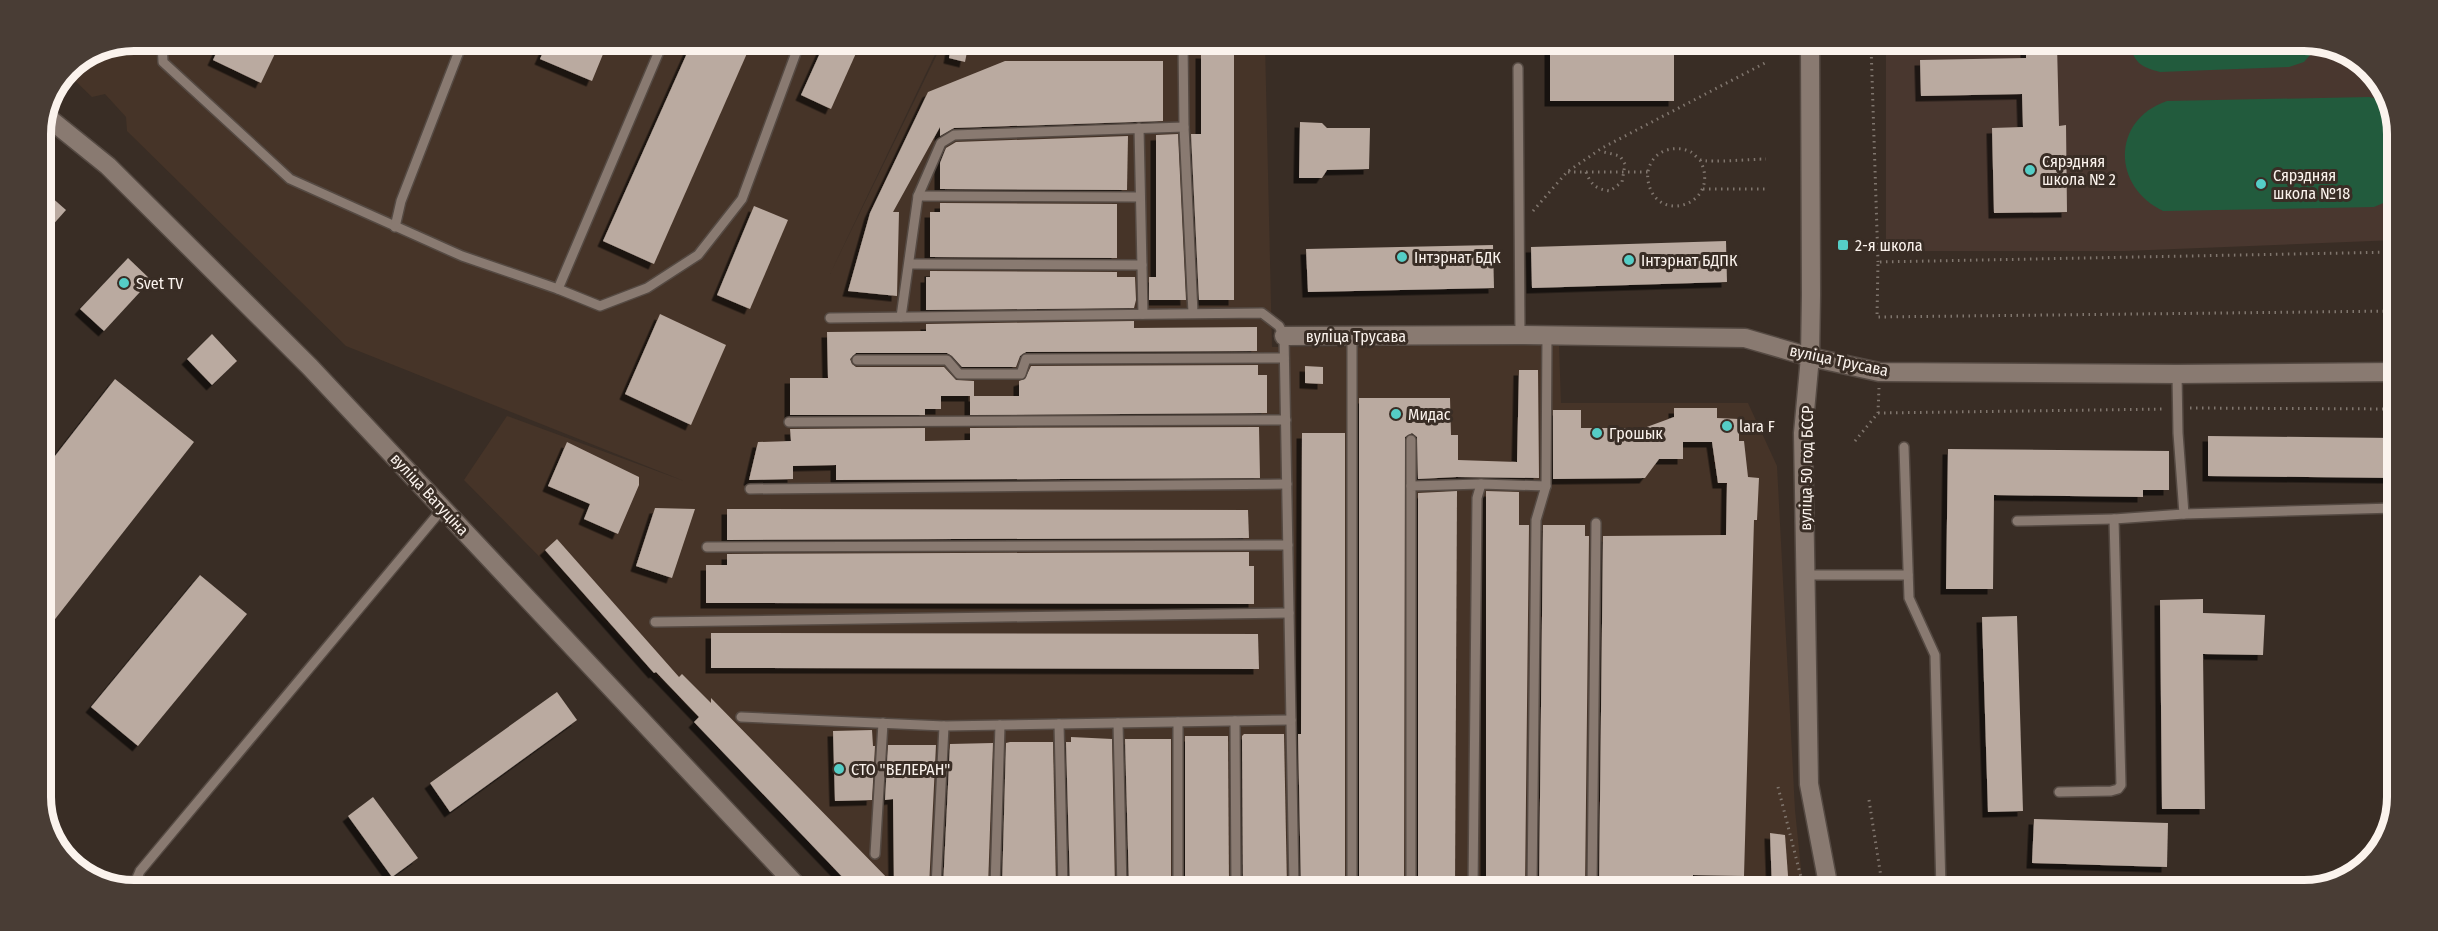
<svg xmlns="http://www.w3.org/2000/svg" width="2438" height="931" viewBox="0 0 2438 931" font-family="'Fira Sans Condensed',sans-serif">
<defs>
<filter id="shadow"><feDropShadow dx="-5.5" dy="5.5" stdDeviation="0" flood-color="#0009"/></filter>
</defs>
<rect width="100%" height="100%" fill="#392d25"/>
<polygon fill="#463428" points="134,41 941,42 830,274 943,42 1265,43 1272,347 1559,345 1561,403 1748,403 1777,466 1795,810 1803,889 864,887 464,480 507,416 684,481 346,346 127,131 126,117 105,94 92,97 66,72 68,68"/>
<polygon fill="#49372f" points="1886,45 2334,46 2378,77 2397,127 2396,240 2125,251 1886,251"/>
<g fill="#225b3d">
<path d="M2129 45 2318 46 2304 62 2289 67 2160 72C2141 67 2136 64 2129 45Z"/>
<path d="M2369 97 2383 100 2389 106 2397 127V189L2388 201 2374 207 2163 211C2112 187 2111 120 2167 101Z"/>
</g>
<g fill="#baaaa0" filter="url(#shadow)">
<polygon points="222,41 281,41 261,83 213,60"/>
<polygon points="548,41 579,42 608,42 592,81 540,59"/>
<polygon points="692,42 752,42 654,264 603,241"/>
<polygon points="825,42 861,42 831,109 801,95"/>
<polygon points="952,42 969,42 965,62 949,58"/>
<polygon points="1550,44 1587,44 1587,52 1674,52 1674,101 1550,101"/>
<polygon points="2026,45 2057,45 2059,126 2066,125 2067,212 1994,213 1992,128 2023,127 2022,94 1921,96 1920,60 2026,58"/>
<polygon points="1201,53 1234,54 1234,300 1199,300 1191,134 1201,134"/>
<polygon points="1005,61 1163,61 1163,121 954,128 940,136 940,127 893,212 899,212 897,296 848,291 870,213 928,92"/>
<polygon points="1300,122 1322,123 1327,128 1370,128 1369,169 1327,170 1322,178 1299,178"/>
<polygon points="1178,134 1186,300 1149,300 1149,277 1156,277 1156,135"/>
<polygon points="1128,136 1127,190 940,189 940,163 946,148 956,142"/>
<polygon points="41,188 66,210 41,238"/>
<polygon points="940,203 1117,204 1117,258 930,257 930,212 940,212"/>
<polygon points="754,206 788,220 750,309 717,295"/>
<polygon points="1726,241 1727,282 1532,288 1531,247"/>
<polygon points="1493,245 1494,288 1308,292 1306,249"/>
<polygon points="128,258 151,280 104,331 80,309"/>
<polygon points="930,271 1117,272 1117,277 1135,277 1136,300 1134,308 926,310 926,277 930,277"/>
<polygon points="660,314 726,345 691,425 625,394"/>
<polygon points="1134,321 1134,328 1257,327 1257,351 1026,352 1020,356 1016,367 962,367 952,356 947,353 856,353 850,359 852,364 856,367 944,367 956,380 974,381 974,396 941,396 941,409 925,409 925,415 790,415 790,378 828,378 827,332 926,331 926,324"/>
<polygon points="212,334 237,361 212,385 187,359"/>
<polygon points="1258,365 1258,375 1267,375 1267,413 970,415 970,396 1019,396 1019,381 1025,379 1031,366"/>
<polygon points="1305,366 1323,367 1323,384 1305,383"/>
<polygon points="1519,370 1538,370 1539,478 1457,477 1418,479 1417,437 1412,433 1405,437 1404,888 1359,888 1359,398 1450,398 1451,435 1458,435 1458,460 1517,462"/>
<polygon points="115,379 194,442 41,637 41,474"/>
<polygon points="1674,408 1717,408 1717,418 1739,419 1739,441 1744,441 1748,477 1759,478 1757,520 1754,520 1744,876 1693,875 1693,889 1599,889 1603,536 1726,535 1727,483 1718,483 1712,442 1683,442 1683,459 1659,459 1645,478 1553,479 1553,410 1581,410 1581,428 1644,428 1674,417"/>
<polygon points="1259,427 1260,478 836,480 836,465 793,466 793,479 749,480 758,442 791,441 790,429 925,428 925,441 970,440 970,428"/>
<polygon points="1302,433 1345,433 1345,888 1301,888 1298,734 1301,734"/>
<polygon points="2208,436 2395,438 2395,478 2208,476"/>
<polygon points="567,442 639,477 639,485 618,534 584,519 590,504 548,486"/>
<polygon points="1948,449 2169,451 2169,490 2143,490 2143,497 1994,495 1993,589 1946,589"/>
<polygon points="1457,491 1455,889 1418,888 1418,493"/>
<polygon points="1486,491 1519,492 1519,525 1529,525 1525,889 1486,889"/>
<polygon points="655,508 695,509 672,578 636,566"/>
<polygon points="727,509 1248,510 1249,538 727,540"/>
<polygon points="1543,525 1585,525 1585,536 1589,536 1585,889 1539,889"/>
<polygon points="557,539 679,677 682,674 711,703 711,698 894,885 893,799 885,800 888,745 936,745 929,887 852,887 694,722 699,717 656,672 654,673 545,550"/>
<polygon points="1249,552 1249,566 1254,566 1254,604 706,603 706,565 727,565 727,554"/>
<polygon points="200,575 247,614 138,746 91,707"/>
<polygon points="2203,599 2203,613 2265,615 2263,655 2203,654 2205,809 2162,809 2160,600"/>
<polygon points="2017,616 2023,811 1988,812 1982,617"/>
<polygon points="711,633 1258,634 1259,669 711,668"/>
<polygon points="557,692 577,720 450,812 430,783"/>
<polygon points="872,730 873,746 875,746 872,800 835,801 833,731"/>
<polygon points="1244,734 1284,734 1287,888 1243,888 1242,736"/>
<polygon points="1185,736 1228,736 1229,888 1185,888"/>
<polygon points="1071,737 1112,739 1115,888 1070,888 1066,742 1071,742"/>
<polygon points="1125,739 1171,739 1171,888 1129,888"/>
<polygon points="1010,742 1053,742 1056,888 1002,887 1006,743"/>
<polygon points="993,743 988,887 943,887 950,744"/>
<polygon points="373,797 418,858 392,877 348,816"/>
<polygon points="2034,819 2168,823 2167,867 2032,863"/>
<polygon points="1770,833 1785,835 1789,889 1772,889"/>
</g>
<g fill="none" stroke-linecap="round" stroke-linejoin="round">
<defs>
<g id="lane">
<polyline points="162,41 163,62 290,179 462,256 558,289 663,42"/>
<polyline points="1183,43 1184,127 1193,313"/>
<polyline points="986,49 1183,48"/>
<polyline points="1518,68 1520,335"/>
<polyline points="1139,128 1143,314"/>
<polyline points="918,196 1140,197"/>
<polyline points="395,227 401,201 463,41"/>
<polyline points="910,264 1142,265"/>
<polyline points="558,289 600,306 647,288 698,255 742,199 797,50 788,42"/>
<polyline points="901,317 918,196 941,143 954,135 1184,127"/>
<polyline points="830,318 1262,313 1279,326 1284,336 1294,888"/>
<polyline points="857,360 947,360 959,374 1021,374 1026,359 1284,358"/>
<polyline points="2177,374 2178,433 2184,514 2395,508"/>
<polyline points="789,422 1286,420"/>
<polyline points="1411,440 1411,486"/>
<polyline points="1904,447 1909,598 1935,655 1941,890"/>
<polyline points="750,489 1287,484"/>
<polyline points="2017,521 2114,519"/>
<polyline points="707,547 1288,545"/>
<polyline points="1806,575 1908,575"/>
<polyline points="655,622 1289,613"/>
<polyline points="741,717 944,726 1291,720"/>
<polyline points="1235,721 1236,888"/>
<polyline points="1118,723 1122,888"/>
<polyline points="1059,724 1063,888"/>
<polyline points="2059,792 2111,791 2118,789 2121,785 2114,519 2184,514"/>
<polyline points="875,854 883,723"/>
<polyline points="134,885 140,871 443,508"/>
<polyline points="936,887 944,726"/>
<polyline points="995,887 1000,725"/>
<polyline points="1178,888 1178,722"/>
<polyline points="1352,888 1352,336"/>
<polyline points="1411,888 1411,486 1481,484"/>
<polyline points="1473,889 1477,498 1481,484 1546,486"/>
<polyline points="1532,889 1536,520 1546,486 1547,335"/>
<polyline points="1592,889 1596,523"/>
</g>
<g id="street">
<polyline points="1810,44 1811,295 1810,357 1803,433 1809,784 1829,889"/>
<polyline points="46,116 108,166 310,367 798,887"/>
<polyline points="1284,336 1520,335 1745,338 1810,357 1879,372 2177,374 2396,372"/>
</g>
</defs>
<use href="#lane" stroke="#554a43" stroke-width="12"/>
<use href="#street" stroke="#554a43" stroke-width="21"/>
<g stroke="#80766e" stroke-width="3" stroke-dasharray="1.5 4.5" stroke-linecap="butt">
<polyline points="1871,45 1878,262"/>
<path d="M1700 160C1722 203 1660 225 1649 185 1647 178 1647 170 1651 163 1658 149 1677 145 1691 152 1694 154 1698 159 1701 160 1710 163 1753 159 1766 159"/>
<polyline points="1568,172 1648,172"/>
<path d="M1586 172C1591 185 1596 189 1610 191L1622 182 1625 164 1620 156 1600 151"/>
<polyline points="1703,189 1765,189"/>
<polyline points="1533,211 1567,172 1602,148 1765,63"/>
<polyline points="2396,311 1877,317 1878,262 2396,252"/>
<polyline points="2190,408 2395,409"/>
<polyline points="1878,413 2166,409"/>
<polyline points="1855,441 1878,413 1879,388"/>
<polyline points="1778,787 1804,889"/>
<polyline points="1869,800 1883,890"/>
</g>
<use href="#lane" stroke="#897a71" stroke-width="9"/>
<use href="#street" stroke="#897a71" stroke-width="18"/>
</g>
<g fill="#55cdc6" stroke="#392d25" stroke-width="2">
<circle cx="2030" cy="170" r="6"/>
<circle cx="2261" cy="184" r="6"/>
<rect x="1837" y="239" width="12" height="12" rx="3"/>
<circle cx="1402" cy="257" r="6"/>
<circle cx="1629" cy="260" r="6"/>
<circle cx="124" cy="283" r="6"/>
<circle cx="1396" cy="414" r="6"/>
<circle cx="1727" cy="426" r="6"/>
<circle cx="1597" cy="433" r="6"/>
<circle cx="839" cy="769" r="6"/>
</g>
<g text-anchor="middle" stroke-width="6" stroke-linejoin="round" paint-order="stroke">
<g font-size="16" fill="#fbf3ed" stroke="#392d25" text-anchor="start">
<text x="2042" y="167">Сярэдняя<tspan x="2042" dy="18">школа № 2</tspan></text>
<text x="2273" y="181">Сярэдняя<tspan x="2273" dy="18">школа №18</tspan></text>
<text x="1855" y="251">2-я школа</text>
<text x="1414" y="263">Інтэрнат БДК</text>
<text x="1641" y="266">Інтэрнат БДПК</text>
<text x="136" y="289">Svet TV</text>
<text x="1408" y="420">Мидас</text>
<text x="1739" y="432">lara F</text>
<text x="1609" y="439">Грошык</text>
<text x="851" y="775">СТО "ВЕЛЕРАН"</text>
</g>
<g font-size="16" fill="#fbf3ed" stroke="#392d25">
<text x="1356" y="342">вуліца Трусава</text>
<text transform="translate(1839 360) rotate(12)" y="6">вуліца Трусава</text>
<text transform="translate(1806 468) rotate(-89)" y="6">вуліца 50 год БССР</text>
<text transform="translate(430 494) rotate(47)" y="6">вуліца Ватуціна</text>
</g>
</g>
<path d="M0 0H2438V931H0ZM134 51H2304A83 83 0 0 1 2387 134V797A83 83 0 0 1 2304 880H134A83 83 0 0 1 51 797V134A83 83 0 0 1 134 51Z" fill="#493d35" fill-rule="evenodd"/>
<path fill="none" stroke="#fbf3ed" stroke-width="8" d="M134 51H2304A83 83 0 0 1 2387 134V797A83 83 0 0 1 2304 880H134A83 83 0 0 1 51 797V134A83 83 0 0 1 134 51Z"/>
</svg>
